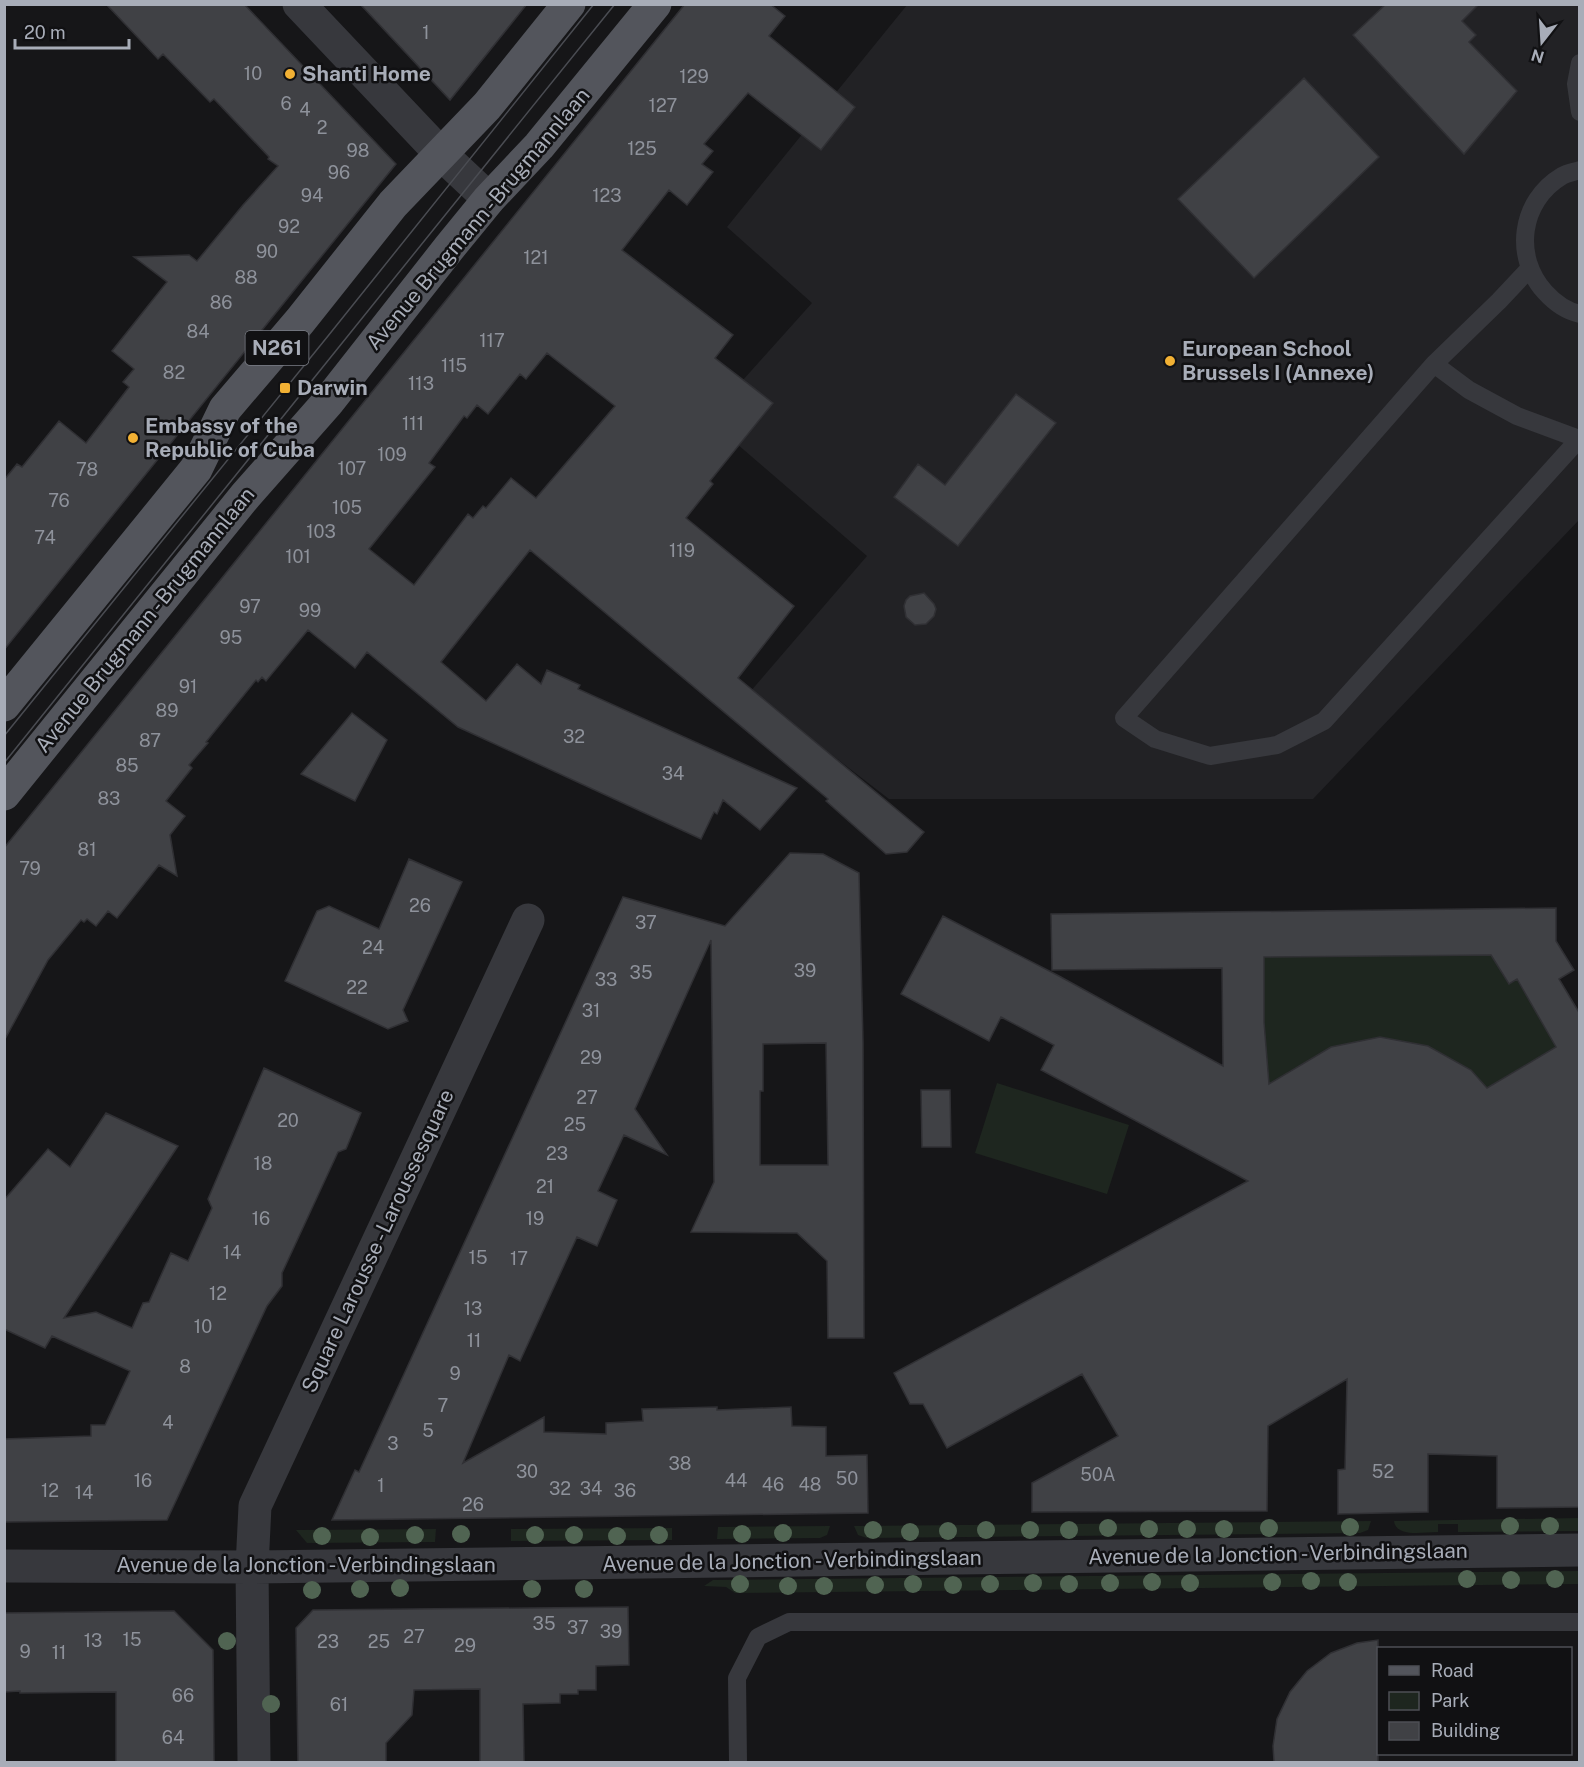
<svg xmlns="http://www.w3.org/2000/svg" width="1584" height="1767" font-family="'Public Sans',sans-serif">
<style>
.built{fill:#222225}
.green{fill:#1e261f}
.building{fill:#404145;stroke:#303034;stroke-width:1.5;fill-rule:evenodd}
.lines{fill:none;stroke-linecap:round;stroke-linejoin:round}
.lane{stroke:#37383d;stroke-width:18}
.street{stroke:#37383d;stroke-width:33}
.primary{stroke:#53555c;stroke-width:33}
.tram{stroke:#4a4c52;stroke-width:1.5}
.tree{fill:#506452}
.poi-dot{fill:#f2b134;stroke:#111113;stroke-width:2}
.labels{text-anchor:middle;stroke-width:5;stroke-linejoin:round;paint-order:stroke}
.number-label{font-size:18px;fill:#8e929b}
.shield{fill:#111113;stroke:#7b7e86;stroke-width:1.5}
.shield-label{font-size:20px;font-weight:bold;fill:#a8adb8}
.poi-label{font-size:21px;font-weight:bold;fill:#a8adb8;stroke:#111113;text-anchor:start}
.street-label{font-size:21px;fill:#a8adb8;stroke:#111113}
</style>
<rect width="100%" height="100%" fill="#161618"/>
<path class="built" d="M907,5H1579V520L1313,799H889L750,692L867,556L708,419L812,303L727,227Z"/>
<path class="green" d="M1502,954L1501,972L1509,984L1517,980L1546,1029L1571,1038L1487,1088L1471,1070L1428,1046L1380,1037L1331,1047L1288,1072L1272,1092L1269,1091L1264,1022V957Z
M997,1083L1129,1125L1107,1194L975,1153Z
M1579,1518V1531L1458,1532V1524H1438V1532C1424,1532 1396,1538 1394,1521Z
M1371,1521L1368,1530L1360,1533L867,1538L858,1535L854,1526Z
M830,1526L827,1535L820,1538L717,1539L718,1527Z
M672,1528V1540L511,1541V1529Z
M436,1529L435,1542L307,1543L296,1530Z
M1580,1571L1579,1584L735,1593L726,1587L704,1586L713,1580Z"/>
<path class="building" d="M106,4H244L396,164L4,650V480L17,464L22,467L59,421L86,443L129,387L123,382L134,369L112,351L167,282L134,257L189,255L197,261L243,205L278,166L268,159L269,157L214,99L210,102L163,54L158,59Z
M360,4H527L450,100Z
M685,4H770L785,16L769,36L855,107L821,150L748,93L704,144L713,151L702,164L713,172L687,205L669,190L622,250L733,335L715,358L773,403L710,481L713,484L686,518L794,606L738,678L924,832L907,852L886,854L826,801L828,799L530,550L441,662L486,701L517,664L541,684L547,670L580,685L578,689L797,788L760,830L723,800L717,814L714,812L701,839L458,727L367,652L355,668L308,630L266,681L262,677L258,682L256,680L206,742L208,743L189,765L192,768L166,801L185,816L170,835L177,876L159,865L117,918L108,911L96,926L87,919L84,922L81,920L48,960L4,1041V848ZM547,353L615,406L536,498L511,478L486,508L483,506L473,518L468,514L414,585L369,549L435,467L429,463L464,416L467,418L477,405L488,414L520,374L526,379Z
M1386,4H1479L1462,21L1476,35L1469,42L1517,91L1464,154L1353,35Z
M1304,78L1379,157L1254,278L1178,199Z
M1016,394L1056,423L958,546L894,497L918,464L945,485Z
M924,593L934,604L936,609L934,616L926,624L915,625L906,617L904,606L906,600L910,596Z
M352,713L387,740L355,801L301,774Z
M790,853L823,854L859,873L863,1042L864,1338H828L827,1261L797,1233L691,1232L714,1182L711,940L635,1109L667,1155L624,1135L598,1191L617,1200L597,1246L577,1237L520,1361L509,1355L463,1463L544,1417V1432L606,1434V1423L643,1421L642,1409L717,1407V1410L791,1407L792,1426L826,1427V1456L867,1455L868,1513L332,1520L355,1470L359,1472L623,897L725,926ZM826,1043L828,1165H760V1091H763V1044Z
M409,859L462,882L403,1010L408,1021L388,1029L285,981L317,911L329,906L379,929Z
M1556,908V941L1574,970L1559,979L1580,1014V1507L1497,1508V1456L1428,1454V1512L1338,1514V1470L1345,1469L1347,1379L1268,1426L1267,1511L1032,1512V1483L1118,1436L1082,1374L947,1448L923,1404H910L894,1373L1248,1181L1041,1070L1054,1045L1001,1017L989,1041L901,994L943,916L1059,976L1223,1066L1222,968L1052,970L1051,914ZM1491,955L1509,984L1517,979L1556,1047L1487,1088L1471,1070L1428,1046L1380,1037L1331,1047L1269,1084L1264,1022V957Z
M264,1068L361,1113L346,1149L338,1152L282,1273V1286L267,1306L167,1520L4,1522V1439L91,1436V1425H105L130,1371L52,1336L45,1348L4,1329V1200L48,1149L70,1167L106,1113L178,1146L64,1318L96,1312L132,1328L143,1303L149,1302L171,1253L188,1261L212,1208L208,1199Z
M921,1090H950L951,1147H922Z
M628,1607L629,1665L596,1666V1690H578V1694H560V1703L523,1704L524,1762H480V1689L414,1690L412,1715L386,1743V1762H298L296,1628L313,1610Z
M174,1611L213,1650L214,1762H116V1692L20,1693V1691L4,1692V1613Z
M1378,1640V1762H1274L1273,1746L1277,1719L1290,1692L1307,1671L1331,1653L1357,1643Z"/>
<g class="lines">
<path class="lane" d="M1580,63L1576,84L1580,112
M1580,170C1574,172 1567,173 1562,176C1520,201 1513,257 1545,292C1554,302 1566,311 1580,314
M1434,364L1499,301L1530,268
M1579,439L1517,416L1469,390L1434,364L1124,718L1155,739L1210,756L1277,745L1324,721L1579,439L1580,438
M738,1762L737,1678L758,1637L789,1622H1580"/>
<path class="street" d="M299,4L440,153L489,199
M4,1566L252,1567L1580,1550
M254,1762L252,1567L255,1506L528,920"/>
<path class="primary" d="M4,705L196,469L225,409L300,321L393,204L487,106L569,4
M4,794L246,495L328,402L449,248L489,199L539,146L655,4"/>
<path class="tram" d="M4,736L328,336L594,4
M4,763L615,4"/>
</g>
<g class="tree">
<circle cx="1510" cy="1526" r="9"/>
<circle cx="1550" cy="1526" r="9"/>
<circle cx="1350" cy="1527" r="9"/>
<circle cx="1108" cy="1528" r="9"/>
<circle cx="1269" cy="1528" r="9"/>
<circle cx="1149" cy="1529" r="9"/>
<circle cx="1187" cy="1529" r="9"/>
<circle cx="1224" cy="1529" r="9"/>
<circle cx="873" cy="1530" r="9"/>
<circle cx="986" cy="1530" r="9"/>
<circle cx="1030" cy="1530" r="9"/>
<circle cx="1069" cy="1530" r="9"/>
<circle cx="948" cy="1531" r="9"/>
<circle cx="910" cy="1532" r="9"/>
<circle cx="783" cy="1533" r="9"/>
<circle cx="461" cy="1534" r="9"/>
<circle cx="742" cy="1534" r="9"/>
<circle cx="415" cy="1535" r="9"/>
<circle cx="535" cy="1535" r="9"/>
<circle cx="574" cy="1535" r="9"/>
<circle cx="659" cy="1535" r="9"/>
<circle cx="322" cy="1536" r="9"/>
<circle cx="617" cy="1536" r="9"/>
<circle cx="370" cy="1537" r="9"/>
<circle cx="1467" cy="1579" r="9"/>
<circle cx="1555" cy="1579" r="9"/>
<circle cx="1511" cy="1580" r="9"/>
<circle cx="1311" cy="1581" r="9"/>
<circle cx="1152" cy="1582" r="9"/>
<circle cx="1272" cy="1582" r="9"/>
<circle cx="1348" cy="1582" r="9"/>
<circle cx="1033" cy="1583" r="9"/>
<circle cx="1110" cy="1583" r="9"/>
<circle cx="1190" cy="1583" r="9"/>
<circle cx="740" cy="1584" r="9"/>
<circle cx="913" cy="1584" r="9"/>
<circle cx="990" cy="1584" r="9"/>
<circle cx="1069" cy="1584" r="9"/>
<circle cx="875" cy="1585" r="9"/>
<circle cx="953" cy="1585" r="9"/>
<circle cx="788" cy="1586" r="9"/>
<circle cx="824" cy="1586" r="9"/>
<circle cx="400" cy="1588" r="9"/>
<circle cx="360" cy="1589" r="9"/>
<circle cx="532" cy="1589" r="9"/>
<circle cx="584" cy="1589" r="9"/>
<circle cx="312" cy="1590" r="9"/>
<circle cx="227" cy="1641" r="9"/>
<circle cx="271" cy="1704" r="9"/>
</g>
<g class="poi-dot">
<circle cx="290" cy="74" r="6"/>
<circle cx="1170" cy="361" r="6"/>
<rect x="279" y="382" width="12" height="12" rx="3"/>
<circle cx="133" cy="438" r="6"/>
</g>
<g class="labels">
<g class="number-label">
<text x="426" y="39">1</text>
<text x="253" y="80">10</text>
<text x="694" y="83">129</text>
<text x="286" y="110">6</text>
<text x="663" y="112">127</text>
<text x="305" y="116">4</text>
<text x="322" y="134">2</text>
<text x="642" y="155">125</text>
<text x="358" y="157">98</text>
<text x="339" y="179">96</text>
<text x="312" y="202">94</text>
<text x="607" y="202">123</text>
<text x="289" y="233">92</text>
<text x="267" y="258">90</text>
<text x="536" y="264">121</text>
<text x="246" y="284">88</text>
<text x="221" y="309">86</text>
<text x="198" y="338">84</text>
<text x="492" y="347">117</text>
<text x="454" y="372">115</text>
<text x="174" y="379">82</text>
<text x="421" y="390">113</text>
<text x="413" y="430">111</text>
<text x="392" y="461">109</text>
<text x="352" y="475">107</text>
<text x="87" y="476">78</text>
<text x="59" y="507">76</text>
<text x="347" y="514">105</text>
<text x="321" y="538">103</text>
<text x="45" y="544">74</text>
<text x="682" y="557">119</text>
<text x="298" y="563">101</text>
<text x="250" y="613">97</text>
<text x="310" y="617">99</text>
<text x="231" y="644">95</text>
<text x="188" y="693">91</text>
<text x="167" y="717">89</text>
<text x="574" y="743">32</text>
<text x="150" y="747">87</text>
<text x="127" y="772">85</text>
<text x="673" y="780">34</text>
<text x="109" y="805">83</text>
<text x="87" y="856">81</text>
<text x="30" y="875">79</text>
<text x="420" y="912">26</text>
<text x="646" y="929">37</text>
<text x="373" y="954">24</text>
<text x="805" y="977">39</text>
<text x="641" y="979">35</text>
<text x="606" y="986">33</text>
<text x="357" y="994">22</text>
<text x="591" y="1017">31</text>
<text x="591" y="1064">29</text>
<text x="587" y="1104">27</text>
<text x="288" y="1127">20</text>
<text x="575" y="1131">25</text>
<text x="557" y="1160">23</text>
<text x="263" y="1170">18</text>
<text x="545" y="1193">21</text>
<text x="261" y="1225">16</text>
<text x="535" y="1225">19</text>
<text x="232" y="1259">14</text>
<text x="478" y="1264">15</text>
<text x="519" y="1265">17</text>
<text x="218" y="1300">12</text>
<text x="473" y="1315">13</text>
<text x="203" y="1333">10</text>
<text x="474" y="1347">11</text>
<text x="185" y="1373">8</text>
<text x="455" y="1380">9</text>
<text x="443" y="1412">7</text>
<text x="168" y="1429">4</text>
<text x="428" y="1437">5</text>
<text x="393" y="1450">3</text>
<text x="680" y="1470">38</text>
<text x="527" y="1478">30</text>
<text x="1383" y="1478">52</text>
<text x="1098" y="1481">50A</text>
<text x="847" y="1485">50</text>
<text x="143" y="1487">16</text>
<text x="736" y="1487">44</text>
<text x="773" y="1491">46</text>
<text x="810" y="1491">48</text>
<text x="381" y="1492">1</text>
<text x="560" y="1495">32</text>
<text x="591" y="1495">34</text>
<text x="50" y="1497">12</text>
<text x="625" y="1497">36</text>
<text x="84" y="1499">14</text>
<text x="473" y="1511">26</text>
<text x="544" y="1630">35</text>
<text x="578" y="1634">37</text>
<text x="611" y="1638">39</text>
<text x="414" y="1643">27</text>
<text x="132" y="1646">15</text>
<text x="93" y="1647">13</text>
<text x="328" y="1648">23</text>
<text x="379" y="1648">25</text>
<text x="465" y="1652">29</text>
<text x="25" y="1658">9</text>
<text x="59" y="1659">11</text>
<text x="183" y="1702">66</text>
<text x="339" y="1711">61</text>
<text x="173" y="1744">64</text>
</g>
<rect class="shield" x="245.5" y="331" width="63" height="34" rx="4.5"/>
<g class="shield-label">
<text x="277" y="355">N261</text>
</g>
<g class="poi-label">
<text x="302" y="81">Shanti Home</text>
<text x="1182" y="356">European School<tspan x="1182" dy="24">Brussels I (Annexe)</tspan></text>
<text x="297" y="395">Darwin</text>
<text x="145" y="433">Embassy of the<tspan x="145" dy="24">Republic of Cuba</tspan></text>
</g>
<g class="street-label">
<text transform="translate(478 219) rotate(-50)" y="7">Avenue Brugmann - Brugmannlaan</text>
<text transform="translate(145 620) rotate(-51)" y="7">Avenue Brugmann - Brugmannlaan</text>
<text transform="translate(378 1241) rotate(-65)" y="7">Square Larousse - Laroussesquare</text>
<text transform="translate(1278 1554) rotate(-1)" y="7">Avenue de la Jonction - Verbindingslaan</text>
<text transform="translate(792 1561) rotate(-1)" y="7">Avenue de la Jonction - Verbindingslaan</text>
<text x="306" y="1572">Avenue de la Jonction - Verbindingslaan</text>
</g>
</g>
<rect width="1584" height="1767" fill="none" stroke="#a8adb8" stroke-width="12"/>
<rect x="1377" y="1647" width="195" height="108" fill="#111113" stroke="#4d4f55" stroke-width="1.5"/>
<rect x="1389" y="1666" width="30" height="9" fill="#53555c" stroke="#4d4f55" stroke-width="1.5"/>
<text x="1431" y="1677" font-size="18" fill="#a8adb8">Road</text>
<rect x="1389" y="1692" width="30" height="18" fill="#1e261f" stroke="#4d4f55" stroke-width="1.5"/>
<text x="1431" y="1707" font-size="18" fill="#a8adb8">Park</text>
<rect x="1389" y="1722" width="30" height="18" fill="#404145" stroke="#4d4f55" stroke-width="1.5"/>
<text x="1431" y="1737" font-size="18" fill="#a8adb8">Building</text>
<g transform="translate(1542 42) rotate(197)" stroke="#111113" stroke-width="4.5" paint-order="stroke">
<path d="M0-4.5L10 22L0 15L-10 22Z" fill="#a8adb8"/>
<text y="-9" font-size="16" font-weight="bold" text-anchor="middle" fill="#a8adb8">N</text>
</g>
<path d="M15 39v9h114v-9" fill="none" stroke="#a8adb8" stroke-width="3"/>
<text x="24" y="39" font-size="18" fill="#a8adb8" stroke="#111113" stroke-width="4.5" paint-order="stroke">20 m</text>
</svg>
